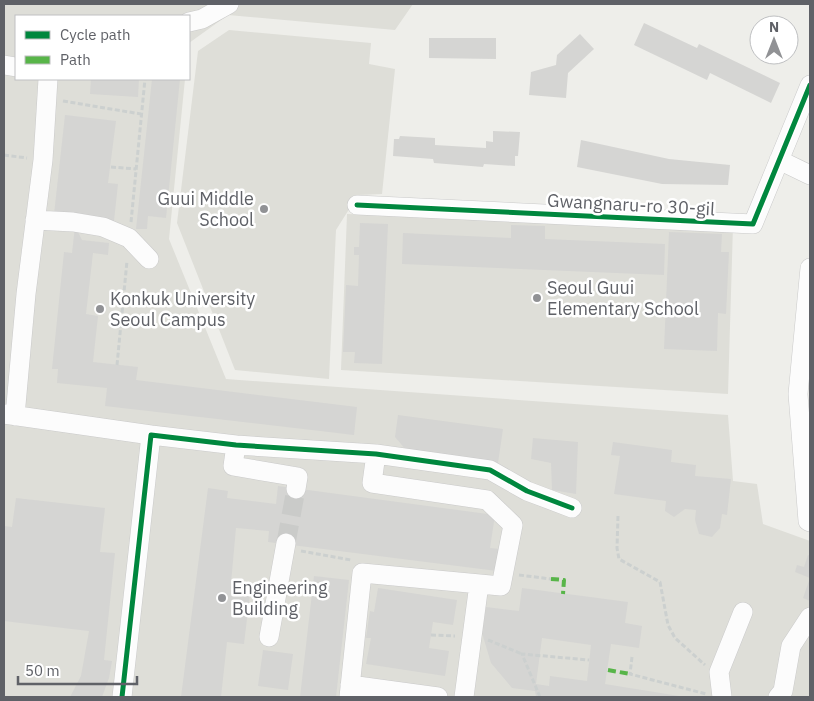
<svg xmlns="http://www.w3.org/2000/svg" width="814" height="701" font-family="'IBM Plex Sans',sans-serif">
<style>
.education{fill:#deded8}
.building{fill:#d5d5d3;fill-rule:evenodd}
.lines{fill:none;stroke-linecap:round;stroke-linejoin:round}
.minor-tunnel{stroke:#cacbc9;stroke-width:19;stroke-dasharray:19 9;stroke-linecap:butt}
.minor-casing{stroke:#cacaca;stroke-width:20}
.path{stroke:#ccd0cf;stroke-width:3;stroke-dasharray:5 2.5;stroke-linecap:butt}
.minor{stroke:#fcfcfc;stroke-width:19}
.quiet{stroke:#58b549;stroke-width:4;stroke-dasharray:8 4;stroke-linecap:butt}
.cycleway-casing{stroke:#fff;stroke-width:8}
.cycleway{stroke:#00873e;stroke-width:5}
.poi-dot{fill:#919295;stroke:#fff;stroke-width:2}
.labels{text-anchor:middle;stroke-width:5;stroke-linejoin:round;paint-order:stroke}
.poi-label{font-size:18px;fill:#5f6167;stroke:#fff;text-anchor:start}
.street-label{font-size:18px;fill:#5f6167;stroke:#fff}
</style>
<rect width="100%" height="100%" fill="#eeeeea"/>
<path class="education" d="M4,4H413L395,30L228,15L189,43V47V16H16V79H185L169,239L226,379L728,415L733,481L757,484L763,524L810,541V697H4Z
M229,30L371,43L369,64L395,69L382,194L358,195L336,230L329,379L235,370L177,223L198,51Z
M347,214L733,225L728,394L341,370Z"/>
<path class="building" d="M644,23L697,48L699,44L780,83L771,103L710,73L707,80L634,45Z
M580,34L594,49L568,73L566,98L529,95L531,72L556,65L557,55Z
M429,38H496V59L429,58Z
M91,79H139L138,97L90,94Z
M152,79H180L166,218L148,216L147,229H136Z
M65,115L116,121L108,183L118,184L114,221L54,214Z
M493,131L520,132L518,156H515V166L484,164L483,167L434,163L433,159L393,156L394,139H399L400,136L435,138V145L486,148V141L493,142Z
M581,140L669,159L730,165L728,185L662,184L577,167Z
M360,223L388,224L382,364L354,363L355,352H343L346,285L358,286L359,255H354V247H359Z
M511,225L545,226V239L665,244L664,275L402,264L403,233L511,238Z
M75,226L82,240L109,243L108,255L93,253L86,314L98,316L93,362L138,367L136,380L357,407L354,435L105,406L107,388L57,383L58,369H52L64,252L72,253Z
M669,232L722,234L721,252H729L726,314L718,313L717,351L664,349Z
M398,415L503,429L498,463L407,451L395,437Z
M533,438L578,442L576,494L552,490L551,463L531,459Z
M613,442L672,450L671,462L696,465L695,476L731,479L727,515L722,514L720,528L712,537L699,534L695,520L696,510L685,509L674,517L665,511L666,501L614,494L620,456L611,455Z
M278,486L495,515L490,548L500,549L497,571L268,542L269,531L236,528L231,583L251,585L244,644L227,642L221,697H181L208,488L228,491L227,498L276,504Z
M16,498L105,508L100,552L115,553L104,660L112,661L109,678L102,697H70L81,676L89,631L4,621V526L12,527Z
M808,555L810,556V578L795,572L797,565L804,567Z
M314,576L349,580L336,697H300Z
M810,578V601L803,598Z
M378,588L457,600L453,625L433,622L429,648L449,651L445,676L366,664L371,638H366L370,611L374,612Z
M522,588L628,602L625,623L642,626L639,648L611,644L605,684L685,697H536L535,691L512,688L491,663L482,633L486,607L519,611ZM542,638L591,645L587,681L550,676L549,686L536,684Z
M263,650L293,654L288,690L258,686Z"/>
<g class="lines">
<path class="minor-tunnel" d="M286,543L296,489"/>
<defs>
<path id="minor" d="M189,22L202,19L229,4
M4,65L16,67
M779,160L810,175
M357,205L753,224L810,85
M35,220L73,222L103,227L129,238L149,259
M810,268L798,394L808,521L810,522
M4,414L151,435
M15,416L26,294L43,160L48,79
M236,445L233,466L298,477L296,489
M269,637L286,543
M350,685L438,697
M122,697L151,435L236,445L376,454L490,470L527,491L572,508
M349,697L362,573L501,586L513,525L487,500L372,483L376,454
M464,697L479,584
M722,697L719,672L743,612
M778,697L783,691L791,646L810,617"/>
</defs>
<use href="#minor" class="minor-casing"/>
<path class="path" d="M63,101L141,114
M4,155L27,158
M111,167L136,169
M131,222L145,79
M117,365L127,261
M618,516L617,548L619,559L660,582L668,625L675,638L705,665
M301,551L351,560
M519,575L551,579
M431,635L455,636
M488,640L522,654
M632,657L630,674L706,694
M540,697L522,654L589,660"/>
<use href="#minor" class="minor"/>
<path class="quiet" d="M551,579L564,580L563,594
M608,670L630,674"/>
<defs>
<path id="cycleway" d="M357,205L753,224L810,85
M122,697L151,435L236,445L376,454L490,470L527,491L572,508"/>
</defs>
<use href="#cycleway" class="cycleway-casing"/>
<use href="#cycleway" class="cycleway"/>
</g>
<g class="poi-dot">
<circle cx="264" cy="209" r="5"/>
<circle cx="537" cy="298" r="5"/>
<circle cx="100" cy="309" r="5"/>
<circle cx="222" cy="598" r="5"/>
</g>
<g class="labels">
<g class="poi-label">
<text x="254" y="205" text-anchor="end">Guui Middle<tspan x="254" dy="21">School</tspan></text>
<text x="547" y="294">Seoul Guui<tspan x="547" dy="21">Elementary School</tspan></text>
<text x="110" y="305">Konkuk University<tspan x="110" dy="21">Seoul Campus</tspan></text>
<text x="232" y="594">Engineering<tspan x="232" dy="21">Building</tspan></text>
</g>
<g class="street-label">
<text transform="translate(631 205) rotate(3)" y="6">Gwangnaru-ro 30-gil</text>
</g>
</g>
<rect width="814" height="701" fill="none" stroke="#5f6167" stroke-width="10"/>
<rect x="15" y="15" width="175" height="65" fill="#ffffff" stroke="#bfc0c2"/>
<rect x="25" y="31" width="25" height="8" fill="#00873e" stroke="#bfc0c2"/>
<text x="60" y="40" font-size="15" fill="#5f6167">Cycle path</text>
<rect x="25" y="56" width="25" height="8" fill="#58b549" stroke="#bfc0c2"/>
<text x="60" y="65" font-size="15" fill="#5f6167">Path</text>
<g transform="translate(774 40)"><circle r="24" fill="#ffffff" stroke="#bfc0c2"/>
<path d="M0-4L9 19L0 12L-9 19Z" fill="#919295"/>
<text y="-8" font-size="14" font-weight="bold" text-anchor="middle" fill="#5f6167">N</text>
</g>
<path d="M18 676v8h119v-8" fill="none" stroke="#5f6167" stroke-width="2.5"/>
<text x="25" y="676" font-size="15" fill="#5f6167" stroke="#ffffff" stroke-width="4" paint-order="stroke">50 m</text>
</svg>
